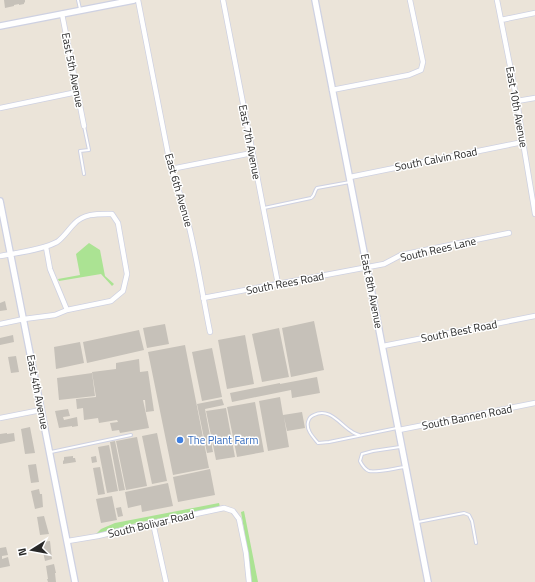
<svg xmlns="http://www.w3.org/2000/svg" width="535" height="582" font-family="'Titillium Web',sans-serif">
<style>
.green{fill:#abe393}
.building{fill:#c6c1b9}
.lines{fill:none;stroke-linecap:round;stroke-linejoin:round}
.service-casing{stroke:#ced1e2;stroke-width:4}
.minor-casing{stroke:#ced1e2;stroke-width:6}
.tertiary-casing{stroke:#ced1e2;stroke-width:8}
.service{stroke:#fff;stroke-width:2}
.minor{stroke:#fff;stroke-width:4.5}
.tertiary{stroke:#fff;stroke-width:5.5}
.shop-dot{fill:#3f7fe0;stroke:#fff;stroke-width:1.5}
.labels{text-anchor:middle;stroke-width:3;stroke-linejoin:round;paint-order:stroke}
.street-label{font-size:11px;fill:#282828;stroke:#fff}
.shop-label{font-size:11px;fill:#366cbe;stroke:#fff;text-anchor:start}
</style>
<rect width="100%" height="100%" fill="#ebe4d9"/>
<path class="green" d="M89,243L100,250L105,276L114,284L112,286L101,274L59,281L58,279L80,275L76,254Z
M219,503L220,507L140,522L96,534L101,529L115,523Z
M244,511L258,582H252L247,547L241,512Z"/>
<path class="building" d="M4,0H25V2L24,3V4L19,5V4L14,5V6L5,8Z
M5,301L7,310L0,311V303Z
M314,321L324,370L291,377L282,328Z
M165,324L169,344L147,348L143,328Z
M279,328L289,377L262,382L252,334Z
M139,330L144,350L87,363L83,342Z
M13,335L14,342L0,345V338Z
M245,335L254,384L227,389L218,340Z
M80,342L84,363L56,369L54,347Z
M185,345L209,468L173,475L148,352Z
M212,348L222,397L202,401L192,352Z
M16,356L19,372L11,373L8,357Z
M139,359L140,372L148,371L154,411L146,412L145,400H143L149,428L120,433L119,430L112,431L110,423L118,422L117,420L99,423L98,418L84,420L83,408L77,409L76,399L96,397L92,372L116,369V363Z
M92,373L95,396L59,400L57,378Z
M317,377L320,393L292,398L291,390L232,402L230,393L280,383V384Z
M280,397L283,415L302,412L305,428L287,431L284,417L289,447L268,451L259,401Z
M222,399L224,405L205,409L213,452L207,453L197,404Z
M255,402L264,452L237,457L227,407Z
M226,408L235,457L216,460L206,411Z
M68,409L70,416L63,417L64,420L77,417L78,426L72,427V426L59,428L55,411Z
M30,427L35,453L25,454L21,429Z
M7,433V434L14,433L15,441L0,444V434Z
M157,433L167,481L152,484L142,436Z
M137,437L147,486L126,490L116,441Z
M115,441L125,490L119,491L110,442Z
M109,445L118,491L107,493L98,447Z
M73,456V458H75L76,462L63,464V461L64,460V457Z
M96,456L97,462L92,463L91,457Z
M36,464L39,482L31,483L28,465Z
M100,467L105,494L98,495L93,468Z
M210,469L215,495L178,502L173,477Z
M168,483L173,506L142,512L141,505L128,508L125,492Z
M39,489L40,494H42L43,507L35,509L31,491Z
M112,496L117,520L101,523L96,499Z
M121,507L123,516L118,517L116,508Z
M44,516L49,534L40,535L37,517Z
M50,541L52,559L45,561L41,542Z
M6,547L8,555L2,556V559L8,557L10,566L0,568V548Z
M54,564L56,573H55L56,582H48L47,579H48L46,566Z"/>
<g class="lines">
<defs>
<path id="service" d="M78,0L80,9
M84,174L80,151L89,150L84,126
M264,208L311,198C315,196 314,191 317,188L350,182
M359,435C356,434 353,433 351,431C340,424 329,407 314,415C311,416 309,418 308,422C306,430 313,437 318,443L329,442L397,428
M400,447L373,451L362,454L360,461C362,465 364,469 369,471C376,473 396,468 405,467
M51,452L131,435
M418,522L464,513L469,515L472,521L476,543"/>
<path id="minor" d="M138,0L171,169C192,221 199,278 210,332
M223,0L278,284
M497,0L517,101L523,142L535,214
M62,14L84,126
M501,20L535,13
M332,90L409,75L421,70L423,62L410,0
M517,101L535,98
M0,108L77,92
M171,169L252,153
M350,177L523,142
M46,247L50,269L67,310
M0,256C17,253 42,250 57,242C64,237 68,230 74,224C84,213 98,214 112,214L118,223L127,274L123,291L111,301L67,310L55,315L24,319L0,324
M203,298L384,264L401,255L509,233
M383,346L535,316
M0,418L41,410
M399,430L535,403
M153,523L166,582
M68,541L98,536L153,523L224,508L233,511L239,519L246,553L249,582"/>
<path id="tertiary" d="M315,0L428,582
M0,26L134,0
M0,201L75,582"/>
</defs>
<use href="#service" class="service-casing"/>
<use href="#minor" class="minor-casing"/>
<use href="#tertiary" class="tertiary-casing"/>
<use href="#service" class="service"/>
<use href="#minor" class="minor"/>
<use href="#tertiary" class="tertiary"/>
</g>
<circle class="shop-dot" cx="180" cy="440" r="4"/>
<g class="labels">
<g class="street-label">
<text transform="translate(73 70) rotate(79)" y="4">East 5th Avenue</text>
<text transform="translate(517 107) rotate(80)" y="4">East 10th Avenue</text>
<text transform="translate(250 142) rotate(79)" y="4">East 7th Avenue</text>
<text transform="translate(436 159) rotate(-11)" y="4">South Calvin Road</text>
<text transform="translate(179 190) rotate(74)" y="4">East 6th Avenue</text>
<text transform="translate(438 249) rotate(-13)" y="4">South Rees Lane</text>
<text transform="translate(285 283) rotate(-11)" y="4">South Rees Road</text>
<text transform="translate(372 291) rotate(79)" y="4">East 8th Avenue</text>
<text transform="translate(459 331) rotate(-11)" y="4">South Best Road</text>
<text transform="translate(38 392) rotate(79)" y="4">East 4th Avenue</text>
<text transform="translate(467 417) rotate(-11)" y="4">South Bannen Road</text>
<text transform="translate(151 524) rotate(-13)" y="4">South Bolivar Road</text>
</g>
<g class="shop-label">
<text x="188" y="444">The Plant Farm</text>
</g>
</g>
<g transform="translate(32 550) rotate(259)" stroke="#ffffff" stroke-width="3" paint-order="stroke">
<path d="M0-3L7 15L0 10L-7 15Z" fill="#282828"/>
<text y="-6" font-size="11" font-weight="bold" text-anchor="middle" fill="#282828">N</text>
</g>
</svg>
